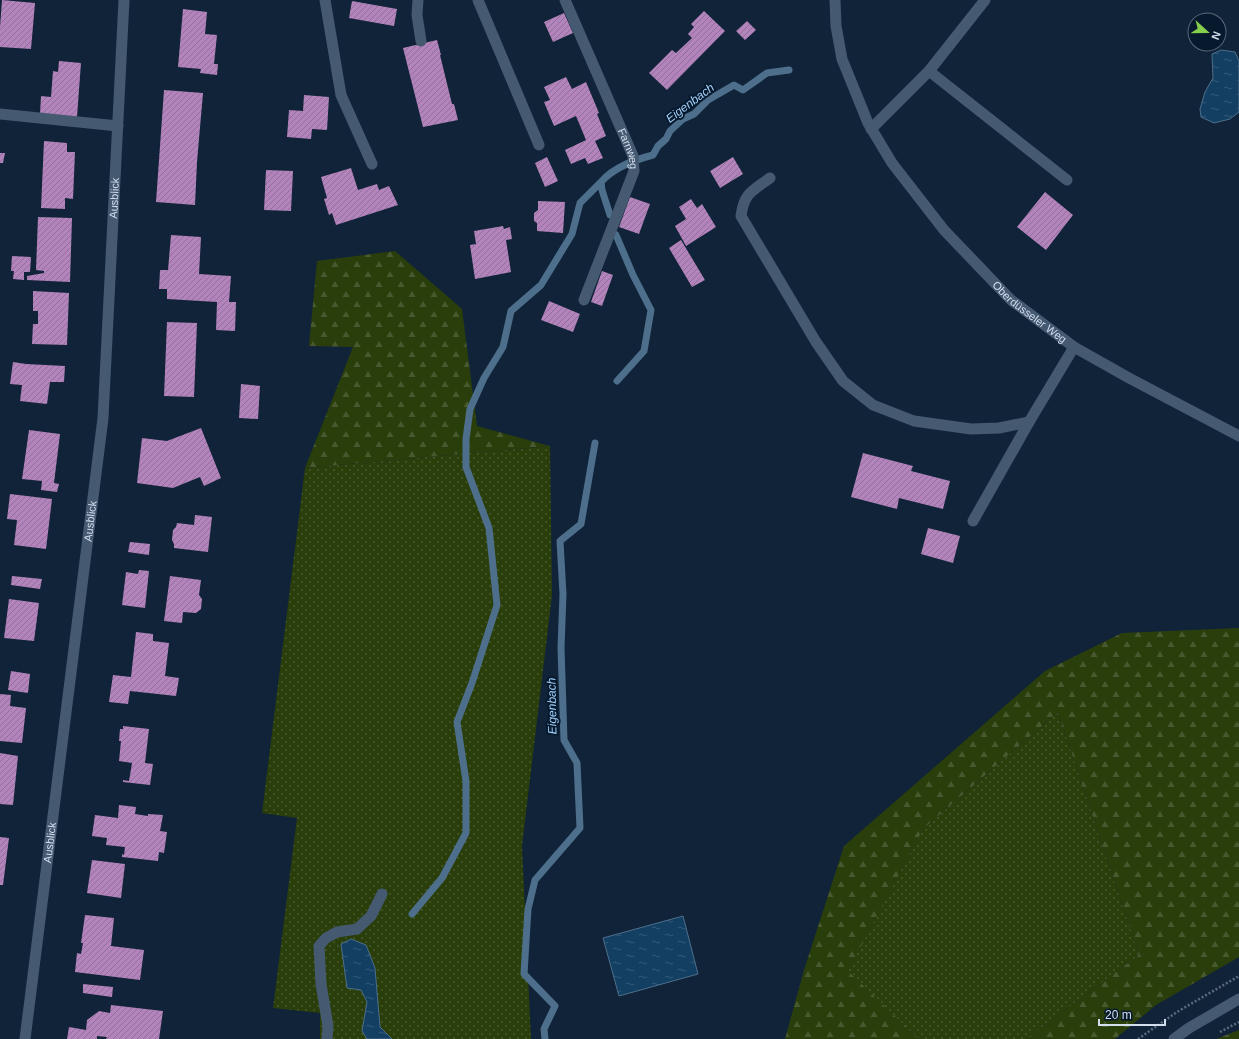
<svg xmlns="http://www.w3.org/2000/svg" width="1239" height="1039" font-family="Arial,sans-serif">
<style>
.grass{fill:url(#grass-dots)}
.forest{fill:url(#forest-firs)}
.water{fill:url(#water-ripples);stroke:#4d6f8c}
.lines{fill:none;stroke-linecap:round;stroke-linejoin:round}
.stream{stroke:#4d6f8c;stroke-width:7}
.building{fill:url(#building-hatch)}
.path{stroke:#5b6b7d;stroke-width:2.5;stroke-dasharray:2 2;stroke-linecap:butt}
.service{stroke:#455971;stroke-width:11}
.minor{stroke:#455971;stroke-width:11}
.tertiary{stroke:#455971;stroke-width:11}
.secondary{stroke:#455971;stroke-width:11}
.labels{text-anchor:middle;stroke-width:4;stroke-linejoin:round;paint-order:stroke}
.street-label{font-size:11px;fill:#d3dfed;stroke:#07192d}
.water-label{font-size:12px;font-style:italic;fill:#a3d1fb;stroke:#07192d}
</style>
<defs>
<pattern id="grass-dots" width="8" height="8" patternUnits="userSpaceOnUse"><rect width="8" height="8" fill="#2a3e0b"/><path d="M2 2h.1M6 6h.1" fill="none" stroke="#48592f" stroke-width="1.8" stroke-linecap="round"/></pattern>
<pattern id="forest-firs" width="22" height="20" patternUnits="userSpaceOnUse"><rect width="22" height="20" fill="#2a3e0b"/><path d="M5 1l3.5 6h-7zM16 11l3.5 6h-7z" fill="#48592f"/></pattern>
<pattern id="water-ripples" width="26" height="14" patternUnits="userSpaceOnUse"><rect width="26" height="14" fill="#133f62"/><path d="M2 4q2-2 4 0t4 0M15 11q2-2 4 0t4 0" fill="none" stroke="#345a79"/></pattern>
<pattern id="building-hatch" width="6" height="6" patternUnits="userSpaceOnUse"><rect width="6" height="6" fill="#b383bb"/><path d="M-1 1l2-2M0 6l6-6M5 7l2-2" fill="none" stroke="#907098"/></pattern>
</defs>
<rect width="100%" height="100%" fill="#102338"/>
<path class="grass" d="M550,446L552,595L522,846L531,1039H320V1013L273,1008L297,818L262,813L305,468Z
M1058,712L1139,955L1026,1039H919L847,972L923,829Z"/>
<path class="forest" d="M395,251L462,309L477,426L550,446L305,468L353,347L309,346L317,261Z
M1239,628V957L1156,1005L1115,1039H1026L1139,955L1058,712L923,829L848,971L919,1039H785L804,970L844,846L1045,671L1122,633Z
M1239,1030V1039H1216Z"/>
<path class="water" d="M1221,50L1235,52L1239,61V112L1230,119L1214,123L1201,117L1200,109L1205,92L1213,78L1212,54Z
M683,916L698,974L619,996L603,938Z
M351,939L366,945L375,968L380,1027L392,1039H367L362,1031L367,1002L361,990L347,988L341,944Z"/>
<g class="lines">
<path class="stream" d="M610,215L602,190L601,182C614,167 634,160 653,155L658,146L666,139L670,131L683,119L694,114L708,100L734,85L743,90L767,73L789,70
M616,235L633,275L651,310L644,351L617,381
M412,914L442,878L466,833V781L457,722L472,683L497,605L489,528L466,467V439L470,409L484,378L503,347L511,311L541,285L572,234L580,203L601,182
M545,1039L544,1029L555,1006L524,974L528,909L535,880L580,828L577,763L564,740L561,648L563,594L560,541L581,524L595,443"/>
</g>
<path class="building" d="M2,0L35,3L31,49L0,47V27Z
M352,1L397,9L394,26L349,18Z
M183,9L207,12L205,34L217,35L214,64H218L217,75L200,73L201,69L178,67Z
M704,11L725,31L667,90L649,73L672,50L676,53L692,38L688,34L694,27L691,24Z
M564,13L573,33L553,42L544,22Z
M747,21L756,30L745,40L736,31Z
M437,40L441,55H440L452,104H454L458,120L423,127L403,48Z
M59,61L81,63L77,117L40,114L41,96L51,97L53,71L58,72Z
M566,77L572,89L586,82L599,113L597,114L606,136L595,141L603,158L588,164L585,158L571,164L565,150L586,140L576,116L554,126L544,102L550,100L544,87Z
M164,90L203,93L197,162L195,205L156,202Z
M304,95L329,97L327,130L312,129L311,139L287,137L289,110L303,111Z
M44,141L67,143V152H75L73,199L65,198V209L41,208Z
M0,153H5L3,163H0Z
M547,157L558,181L545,187L535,163Z
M733,157L743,174L720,188L710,171Z
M351,168L358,190L377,184L379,190L389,186L398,205L336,225L332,213L329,215L324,199L327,198L321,177Z
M266,170L293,171L291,211L264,210Z
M1045,192L1073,215L1046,250L1017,227Z
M630,197L650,204L639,234L619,227Z
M691,199L697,208L702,204L716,227L686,246L675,226L686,219L679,207Z
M538,201L565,202L563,233L537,231V223L534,221V213L538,210Z
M38,217L72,218L70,282L27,280V276L44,273V271L36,270Z
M503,226L504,229L510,227L512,239L506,240L511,272L475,279L470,245L476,244L474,231Z
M171,235L201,237L199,274L231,276L229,302H236L235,331L216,330L217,302L167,299V289H159L160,270H168Z
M681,240L705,280L692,287L669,248Z
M12,256L31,257L30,272H24V280L13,279L14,271H11Z
M602,271L613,275L602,306L591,302Z
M33,291L69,293L67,345L32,344L33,324H38V311H33Z
M549,301L580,314L573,332L541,320Z
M167,322L197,323L194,397L164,396Z
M13,362L26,364L65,366L64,382H50L47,404L20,401L22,385L10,384Z
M241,384L260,386L258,419L239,418Z
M201,428L221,478L204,486L200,477L173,488L137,483L142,438L167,441Z
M29,430L60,434L54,483L59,484L57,492L41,490L42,481L22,479Z
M863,453L913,466L911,471L950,481L943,509L899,498L897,509L851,497Z
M10,494L52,499L46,549L14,545L17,520L7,519Z
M195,515L212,517L208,552L174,548V544L172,540L173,530L176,527L177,523L194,525Z
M928,528L960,536L953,563L921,554Z
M130,542L150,544L149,555L128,552Z
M139,570L149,571L145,608L122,605L126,572L138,574Z
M12,576L42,579L40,589L11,585Z
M170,576L201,580L199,595L202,599L201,609L196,613L183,612L182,623L164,621Z
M9,599L39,603L34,641L4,638Z
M136,632L153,634V641L169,643L165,676L179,678L176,696L130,691L128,704L109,702L113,675L131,677Z
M11,671L30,674L28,693L8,690Z
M0,694L11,695L10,706L26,708L22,743L0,741Z
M123,726L149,729L145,763L153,764L150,785L123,782V780L129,781L132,763L119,761L121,741H119L120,729H123Z
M0,753L18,756L13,805L0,804Z
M119,805L136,807L135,814L148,816V814L163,815L160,831L167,832L164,853L159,852L158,861L122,857V854L124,855L125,847L106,845L107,838L92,836L95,815L118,818Z
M0,837L9,838L3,885H0Z
M92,860L125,864L121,898L87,893Z
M85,915L114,918L111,946L144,950L140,980L75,972L77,953L81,954L83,943H81Z
M83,984L113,987L112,997L83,993Z
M111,1005L163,1011L159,1039H106L107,1037L97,1036V1039H67L69,1027L86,1030L87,1020L99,1011L110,1013Z"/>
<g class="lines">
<path class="path" d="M1220,1032L1239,1022
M1138,1039L1177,1012L1239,976"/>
<g class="service">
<path d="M325,0L341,95L372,164"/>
<path d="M418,0L417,15L421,41"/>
<path id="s1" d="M565,0L633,156L634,171L584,300"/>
<path d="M929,71L1067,180"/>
<path d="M0,114L118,126"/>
<path d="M871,129L929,71L985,0"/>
<path d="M770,178C752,191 744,193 741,216L816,342L843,381L873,405L914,421L971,429L999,428L1029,422"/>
<path d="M973,521L1029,422L1074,347"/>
<path d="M327,1039L328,1026L321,984L319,946L326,938L337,932L357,929L371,916L382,894"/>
</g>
<g class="minor">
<path d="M478,0L539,145"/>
<path id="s2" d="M25,1039L103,418L124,0"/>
</g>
<path class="tertiary" id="s3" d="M835,0L836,26L842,59L868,123L892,163L944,230L1011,300L1074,347L1129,378L1239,436"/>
<path class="secondary" d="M1174,1039L1189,1028L1239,999"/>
</g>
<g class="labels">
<g class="street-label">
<text dy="4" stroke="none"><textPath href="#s1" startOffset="162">Farnweg</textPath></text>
<text dy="4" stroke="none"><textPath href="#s2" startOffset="846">Ausblick</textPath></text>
<text dy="4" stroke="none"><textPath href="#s3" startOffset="379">Oberdüsseler Weg</textPath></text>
<text dy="4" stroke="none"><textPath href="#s2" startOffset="522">Ausblick</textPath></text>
<text dy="4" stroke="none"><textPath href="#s2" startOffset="198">Ausblick</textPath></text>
</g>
<g class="water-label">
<text transform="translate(690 103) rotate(-37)" y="4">Eigenbach</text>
<text transform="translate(552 706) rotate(-91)" y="4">Eigenbach</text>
</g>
</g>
<g transform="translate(1207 32) rotate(111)"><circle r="19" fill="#07192d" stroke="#59687a"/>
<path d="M0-3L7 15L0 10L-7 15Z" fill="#85cf4c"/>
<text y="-6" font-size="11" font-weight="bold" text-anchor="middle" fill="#d3dfed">N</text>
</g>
<path d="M1099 1019v6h66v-6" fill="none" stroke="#d3dfed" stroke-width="2"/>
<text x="1105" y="1019" font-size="12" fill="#d3dfed" stroke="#07192d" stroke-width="3" paint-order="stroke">20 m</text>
</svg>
